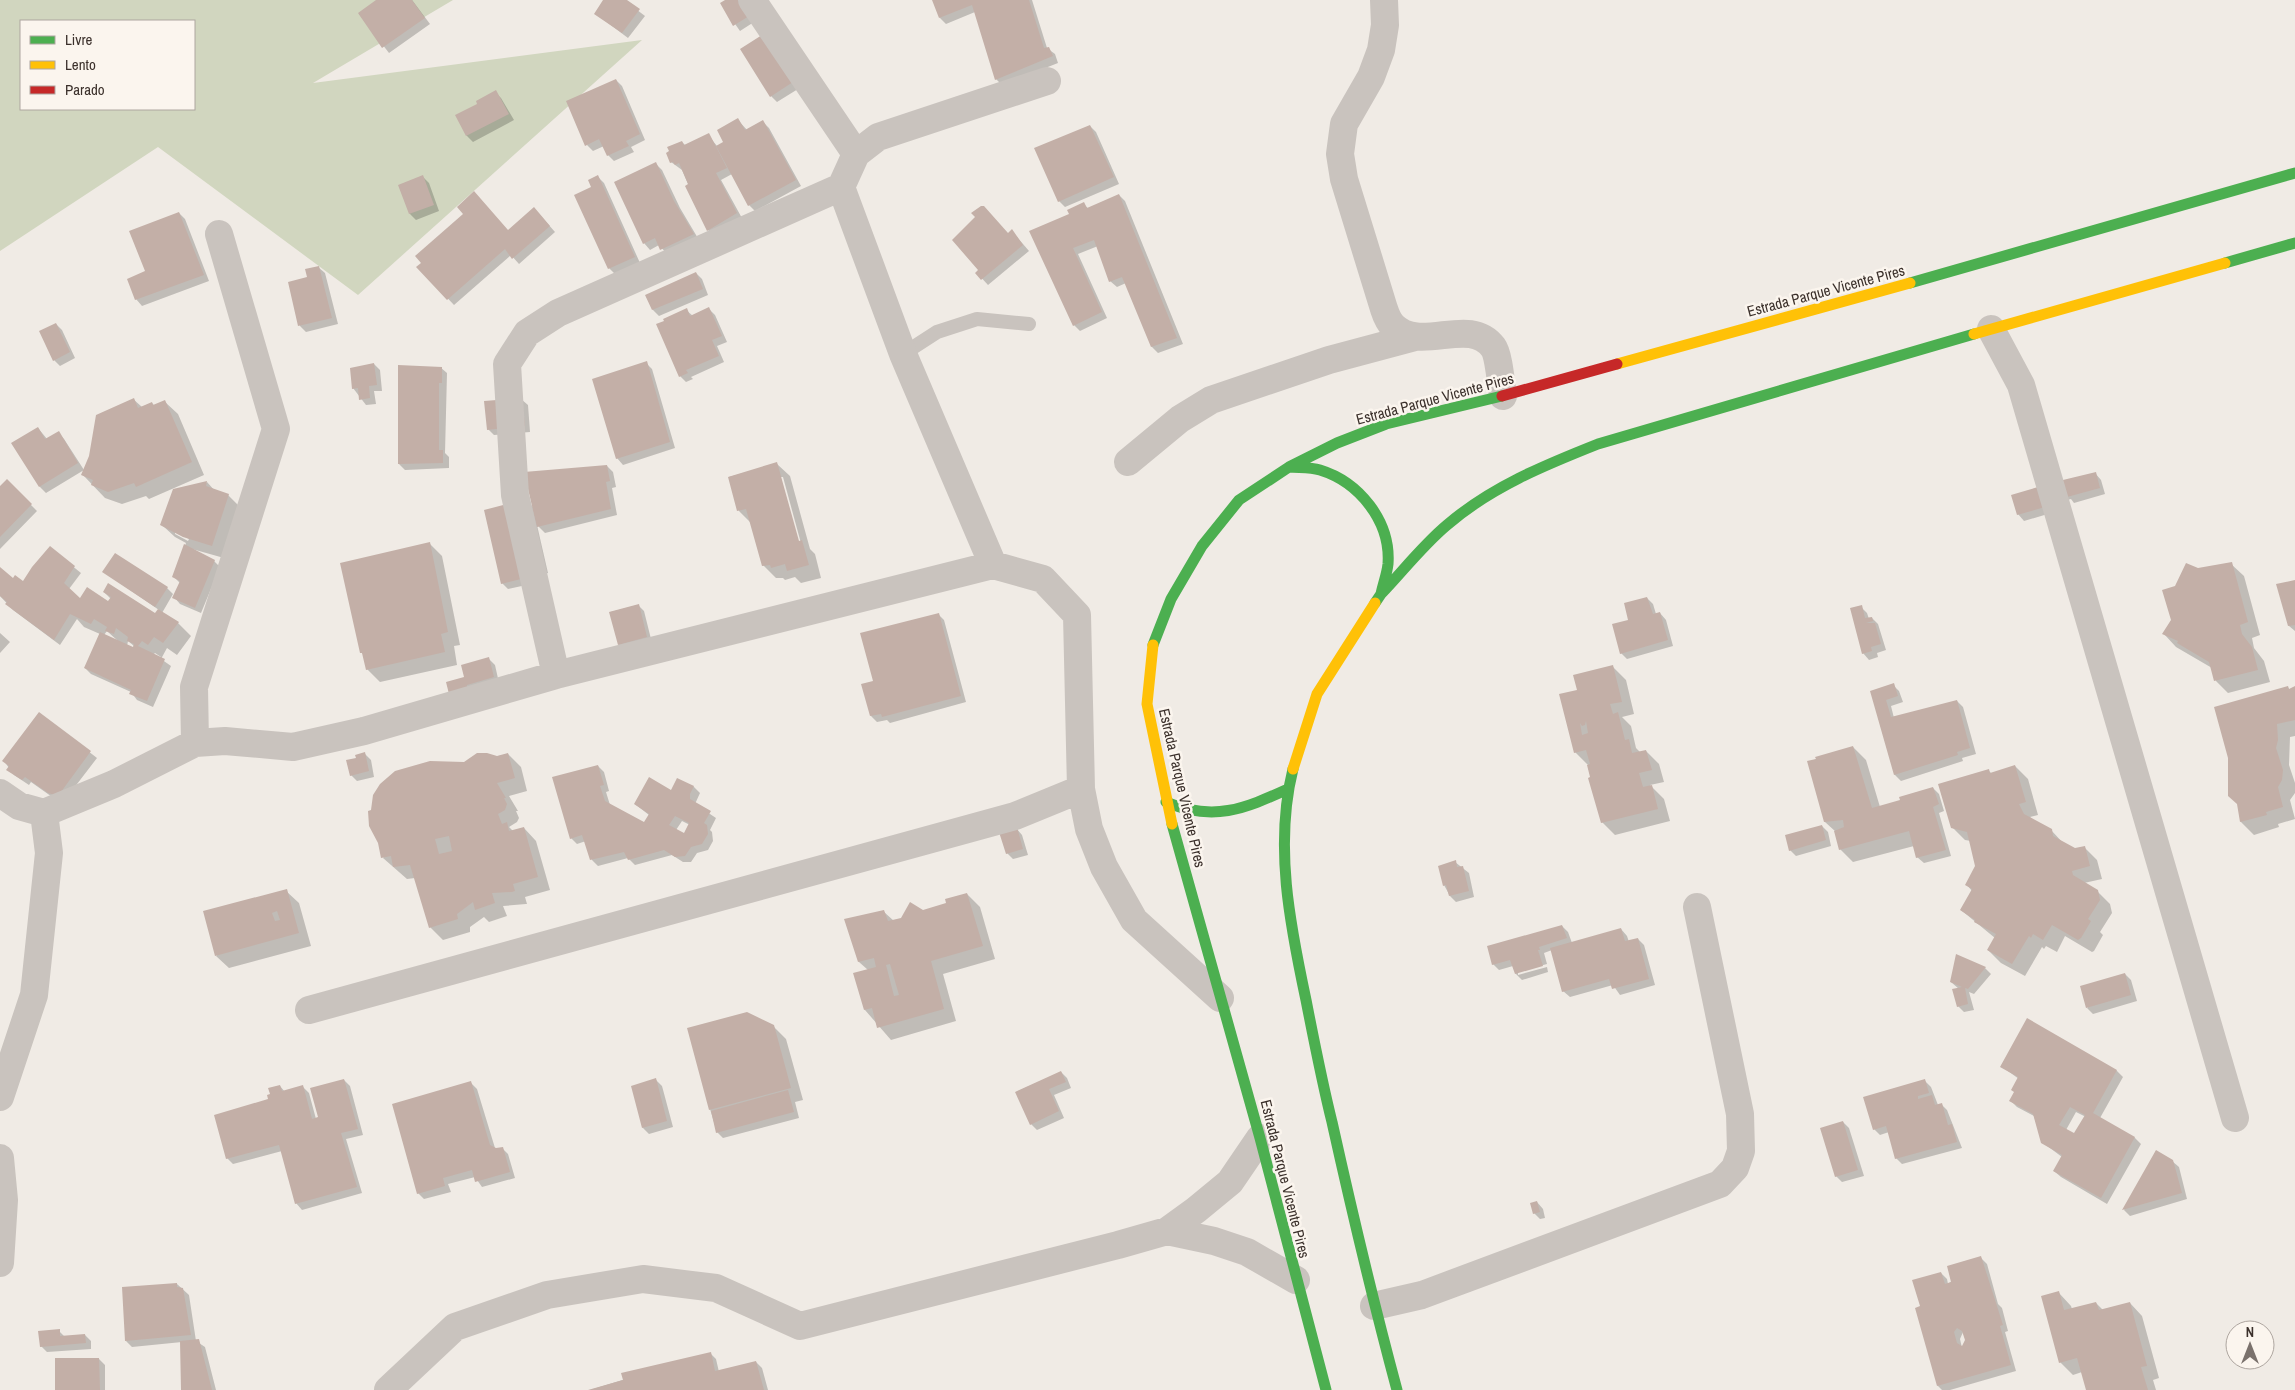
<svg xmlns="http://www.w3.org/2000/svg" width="2295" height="1390" font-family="'Archivo Narrow',sans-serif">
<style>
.green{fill:#d1d6bf;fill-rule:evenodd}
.shadow{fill:#0003;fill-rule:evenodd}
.building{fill:#c3afa7;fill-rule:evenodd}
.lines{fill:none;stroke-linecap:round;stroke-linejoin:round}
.lane{stroke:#c9c3be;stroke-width:14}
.street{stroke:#c9c3be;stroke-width:28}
.fast{stroke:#4caf50;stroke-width:11}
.slow{stroke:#ffc107;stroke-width:11}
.jam{stroke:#c62828;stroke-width:11}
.labels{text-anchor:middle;stroke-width:5;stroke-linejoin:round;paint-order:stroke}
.street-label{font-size:15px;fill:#3b302b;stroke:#fbf5ee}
</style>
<rect width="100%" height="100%" fill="#f0ebe5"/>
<path class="green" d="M0,0H453L313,83L642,40L358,295L158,147L0,251ZM21,21H194V109H21Z"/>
<path class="shadow" d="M378,0H412L430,24L389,53L359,14Z
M605,0H624L645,16L628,38L596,14Z
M727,0L754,22L740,31L721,4Z
M934,0H1032L1047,48L1055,54L1058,63L1002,85L996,79L975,12L946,24L940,18Z
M762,36L798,89L777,102L771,96Z
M616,80L622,86L645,140L631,147L634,152L614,161L608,155L604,146L593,151L587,145Z
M495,92L501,98L514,120L473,142L467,136L457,116L479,104Z
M738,120L747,130L763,122L769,128L801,186L755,211L749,205L732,174L721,180L743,220L714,236L708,230L682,170L671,162L682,142L686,146L708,135L717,146L725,143Z
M1090,126L1096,132L1119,184L1065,207L1059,201Z
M656,164L662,170L680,208L699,240L668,255L659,245L650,250L644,243L615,182Z
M423,177L429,183L439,211L416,220L410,214L399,186Z
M598,177L604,183L640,263L615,274L609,268Z
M1119,195L1125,201L1183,344L1158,353L1152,347L1126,283L1117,287L1110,281L1098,246L1078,254L1107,318L1080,331L1074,325L1071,215L1083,204L1089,209Z
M179,213L185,219L209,281L142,306L136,299L146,272Z
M540,215L555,232L519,264L511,255L454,305L418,267L422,263L508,231Z
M1008,235L1017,237L1029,251L988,285L977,273Z
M318,267L325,273L338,324L306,332L300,326L289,283L309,278Z
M696,273L702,279L708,295L659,316L653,310L646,296Z
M709,309L715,315L727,342L717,346L724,362L691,377L693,379L686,382L680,376L686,310L693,316Z
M56,324L62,330L75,358L60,366L54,360Z
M646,363L652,369L675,448L623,465L617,458Z
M374,364L380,370L382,391H374L376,404L366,405L353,388Z
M440,367L447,373L445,453L449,457V468L405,470L399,464Z
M133,399L142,407L152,403L155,406L165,402L178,414L204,475L149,499L146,496L122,504L105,498L83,475Z
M521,399L528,405L530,432L494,435L488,429Z
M38,428L47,439L58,433L64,439L84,470L46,493L40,487L13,443Z
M777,464L790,476L810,549L815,554L821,578L801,583L795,577L785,580L783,578H776L763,565L752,524L739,511L729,477ZM780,477H783L802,547L799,548Z
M607,466L613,472L616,487L612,488L617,515L545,533L537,525L548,573L530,578L531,584L508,589L502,583L526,500L534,508Z
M2095,473L2101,480L2105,494L2074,503L2071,499L2049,505L2051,513L2024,521L2018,514Z
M7,481L37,511L0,549V488Z
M207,482L215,491L228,495L241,508L224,558L192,549L214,561L220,567L201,613L180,604L174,597L181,584L174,577L186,543L175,537L162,525ZM175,531L189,539L188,541L175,534Z
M429,543L442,556L460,645L454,646L457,665L380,682L367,669L364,655L361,652Z
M50,548L81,573L69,589L81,600L109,602L111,599L104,592L155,615L159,610L104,572L167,588L173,594L162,613L178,623L191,636L177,655L167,648L161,659L171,666L153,707L137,700L131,692L91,674L85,668L100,634L84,627L77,619L60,645L13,610L0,596V569L13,580L24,583ZM107,631L108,632L118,641L104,635ZM128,641L134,646L133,649L127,646ZM155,653L161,657V658L153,655Z
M2231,564L2244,576L2260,635L2252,638L2254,648L2264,661L2270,682L2228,693L2216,681L2212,668L2176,647L2164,634L2198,569Z
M2295,581V631L2289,626Z
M1647,598L1653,604L1656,614L1660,613L1666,620L1673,646L1627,659L1621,653L1630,621Z
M638,605L644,611L652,643L625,651L619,645L611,612Z
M1861,607L1867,613L1869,619L1872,618L1878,624L1886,650L1877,653L1878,657L1869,660L1863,653Z
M938,614L944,620L966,702L890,723L887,720L877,722L871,716L875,682Z
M0,633L10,642L0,653Z
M489,659L495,665L499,683L456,699L465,678Z
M1613,667L1626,680L1634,714L1622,717L1631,726L1636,748L1641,753L1646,751L1659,764L1664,782L1650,785L1664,799L1670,821L1615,835L1602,822L1588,765L1575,752L1578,690Z
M1893,685L1899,691L1903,702L1891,706L1894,718L1957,701L1963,707L1976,754L1962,758L1963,761L1901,781L1895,775L1871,692Z
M2287,687L2290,690L2295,688V736L2290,737L2289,765L2295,783V793L2290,800L2295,819L2278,824L2279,827L2254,835L2241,822L2238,803Z
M39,713L97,758L64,801L55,799L31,782L29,785L14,775L4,761Z
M1853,747L1866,760L1880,807L1902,801L1933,788L1939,794L1944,811L1939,813L1951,856L1924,863L1917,857L1914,846L1853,862L1840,849L1836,832L1825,822L1808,762Z
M365,754L371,760L374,777L357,781L351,775L358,759Z
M508,754L521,767L527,791L509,796L518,811H516L519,818L517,822L509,827L513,831L524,828L536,841L550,890L525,897L527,904H526L503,906L507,916L489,922L484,917L470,927V932L443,940L430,927L415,878L407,879L383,858L465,763Z
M598,766L604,772L609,791L606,792L610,805L645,824L649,815L635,804L671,791L678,780L694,787L700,793L695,804L716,818L710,830L712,832L713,841L708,850L697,853L691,862H683L672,855L635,865L628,858L598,866L592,860L586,841L577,844L571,838ZM682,821L690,825L685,834L676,830Z
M2015,766L2028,779L2038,815L2030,817L2032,819L2051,830L2064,844L2075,849L2084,847L2097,860L2102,879L2084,883L2097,891L2110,904L2112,913L2100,932L2103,935L2094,951L2092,952L2065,936L2057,952L2046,946L2044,949L2042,947L2025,976L2001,963L1988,950L1995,938L1961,910L1972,891L1967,885L1977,866L1971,841L1965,840L1952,827L1988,770L1992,774Z
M1822,826L1828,832L1831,846L1796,856L1790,850Z
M1016,828L1022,835L1028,855L1013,859L1007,853Z
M1455,862L1469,873L1474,897L1456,902L1450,896L1444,885Z
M286,891L299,903L311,946L229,968L216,956Z
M967,894L980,907L995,959L943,974L956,1021L891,1040L865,1010L868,970L859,962L846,920L884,912L894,921L948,904Z
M1562,926L1568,932L1572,943L1621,929L1627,936L1629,942L1638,939L1644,945L1655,985L1620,995L1613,985L1570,997L1563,991L1552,950L1544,953L1547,964L1518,972V975L1547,967L1548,972L1522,980L1516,974L1513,966L1499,970L1493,964Z
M1985,968L1991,974L1974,994L1969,992L1974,1010L1964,1012L1958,1006L1959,989L1951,982Z
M2125,974L2131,980L2137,1001L2093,1014L2087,1008Z
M2028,1020L2117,1071L2123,1077L2100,1118L2135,1138L2141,1144L2107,1204L2061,1177L2054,1171L2062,1157L2042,1142L2034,1116L2017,1107L2011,1101L2019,1079L2001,1066ZM2076,1112L2086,1117L2075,1135L2066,1130Z
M773,1026L786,1039L803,1100L795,1102L799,1118L723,1138L717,1132L710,1109Z
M1061,1072L1067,1078L1071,1088L1054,1095L1064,1118L1037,1130L1031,1124L1016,1092Z
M344,1080L350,1086L363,1135L346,1139L362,1193L302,1210L296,1203L282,1151L233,1164L227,1158L280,1086L285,1092L303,1087L309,1093L316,1119L320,1118Z
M656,1080L662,1086L673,1127L649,1134L643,1128Z
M1925,1081L1931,1087L1938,1105L1941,1104L1947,1110L1962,1148L1902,1164L1896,1158L1889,1132L1880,1135L1874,1129Z
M470,1082L477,1089L495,1148H502L508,1154L515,1178L482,1187L475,1177L448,1184L451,1192L424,1199L418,1193Z
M1843,1122L1849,1128L1864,1176L1842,1182L1836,1176Z
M2156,1151L2172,1161L2179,1167L2187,1199L2130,1216L2124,1210Z
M1537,1202L1543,1209L1545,1218L1540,1219L1534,1213Z
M1981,1258L1987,1264L1998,1304L2002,1308L2008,1331L2005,1332L2016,1371L1950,1390H1942L1938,1386L1941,1273L1947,1279L1948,1284ZM1963,1332L1966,1340L1962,1348L1960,1339Z
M177,1284L189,1295L196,1341L205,1347L216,1390H182V1342L132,1347L126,1341Z
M2059,1293L2071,1306L2072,1309L2096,1303L2103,1310L2130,1303L2142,1316L2159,1378L2153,1380L2156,1390H2087L2082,1372L2073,1375L2060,1362Z
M59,1331L65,1337L85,1335L91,1341V1349L47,1352L41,1346Z
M710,1353L716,1359L719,1372L756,1362L762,1368L768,1390H590Z
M99,1359L105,1365V1390H57Z"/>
<path class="building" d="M376,0H412L425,18L382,48L358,13Z
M603,0H627L640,9L622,33L594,14Z
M725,0H739L749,16L733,26L720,3Z
M932,0H1029L1044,48L1049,47L1053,56L995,80L972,5L939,18Z
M762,35L793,82L770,97L740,49Z
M616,79L640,134L626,141L629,146L607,156L599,139L585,146L566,101Z
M496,90L509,114L466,136L455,115L477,104L476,101Z
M738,118L745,130L763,120L796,180L748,206L716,146L723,142L717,130Z
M1090,125L1114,177L1058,202L1034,148Z
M709,133L727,168L716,173L737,213L707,231L685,186L688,184L679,163L675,165L673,162L670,163L666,153L669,151L667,147L682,141L684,145Z
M656,162L674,201L694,234L660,250L655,238L643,244L614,182Z
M423,175L434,205L409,214L398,185Z
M598,175L635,257L608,269L574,195L591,187L588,180Z
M474,191L508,230L534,207L550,226L512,259L505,249L447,300L416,267L421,263L415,256L463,214L457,207Z
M1119,194L1177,338L1151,347L1122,277L1109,282L1094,240L1073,248L1102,312L1073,326L1029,231L1069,214L1067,210L1084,202L1087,208Z
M981,206H984L1008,233L1012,229L1023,245L981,280L975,273L978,270L952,240L975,217L971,213Z
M179,212L204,275L135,300L127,279L145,271L129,231Z
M319,266L332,318L298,326L288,282L307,277L305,269Z
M696,272L703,289L652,310L645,295Z
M709,307L722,336L712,340L719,356L686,370L688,373L679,377L656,324L664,321L663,319L687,308L690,316Z
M56,323L70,352L53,361L39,331Z
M647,361L670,442L616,459L592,379Z
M374,363L377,385L369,386L370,398L359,400L358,388L352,389L350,368Z
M398,365L442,367V383H439V450H443V463L398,464Z
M134,398L138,408L152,402L153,405L165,400L192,462L136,487L134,483L108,492L91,485L93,480L81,475L89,456L96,415Z
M522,398L525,426L487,430L484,401Z
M38,427L45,439L59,431L78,463L39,487L11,443Z
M777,462L799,541L802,540L809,565L787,571L785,564L771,568L770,565L762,566L746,509L737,511L728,477Z
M607,465L610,481L606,482L611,509L537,527L524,472Z
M2096,472L2100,488L2067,497L2045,507L2017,515L2011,495L2038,487V486Z
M7,479L32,504L0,537V486Z
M207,481L206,486L229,494L212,546L183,537L160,525L173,489Z
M526,499L525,578L501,584L484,510Z
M430,542L448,632L441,634L445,652L366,670L362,653H360L340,563Z
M184,544L215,560L195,608L172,598L180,581L172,577Z
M50,546L75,566L64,583L80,598L87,587L108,601L111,597L103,592L108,583L155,613L158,609L179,622L163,643L154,637L148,645L142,641L138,646L165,659L147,701L129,694L131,690L84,668L100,632L133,647L134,644L127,641L128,637L116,628L114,634L105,631L107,627L94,619L91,624L70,614L54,640L5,604L7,602L0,596V567L13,578L15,575L23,581L32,567Z
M115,553L168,587L155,607L102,572Z
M2232,562L2248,622L2240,625L2242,634L2252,647L2258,670L2214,681L2209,662L2177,643L2178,641L2162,634L2171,620L2162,590L2175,586L2186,563L2198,568Z
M2295,580V625L2288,626L2276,584Z
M1647,597L1653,614L1660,612L1668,640L1620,654L1612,624L1628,620L1624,603Z
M639,604L647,637L618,645L609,612Z
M1862,605L1865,618L1872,617L1873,621L1866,623H1875L1881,644L1871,647L1872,651L1862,654L1850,608Z
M939,613L961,696L882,717L881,714L870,716L861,684L873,681L860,633Z
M489,657L494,677L467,685V689L449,694L446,682L464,677L461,665Z
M1613,665L1622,702L1610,704L1613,714L1618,712L1625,740L1629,739L1632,753L1646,750L1652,770L1639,773L1643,787L1652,785L1658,809L1601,823L1588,778L1590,777L1587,765L1590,764L1586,750L1574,753L1559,694L1577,690L1573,675ZM1586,721L1588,733L1582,735L1580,723L1582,726L1585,725Z
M1894,683L1898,696L1886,700L1891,717L1957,700L1970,748L1957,752L1958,755L1894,775L1870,691Z
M2288,686L2289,689L2295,686V720L2277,724L2278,740L2276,748L2283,770L2282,780L2278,787L2283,807L2266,812L2267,815L2240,822L2237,804L2228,796V758L2214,707Z
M39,712L91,751L58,796L48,793L25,777L22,780L6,770L9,766L2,761Z
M1853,746L1872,808L1900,800L1899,797L1933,787L1939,804L1933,807L1946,850L1916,858L1909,831L1839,850L1834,831L1844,827L1843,820L1824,822L1807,761L1816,759L1815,757Z
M365,752L369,771L350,776L346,760L356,758L355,755Z
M477,753H487L497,756L508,753L515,778L497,783L506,798H504L507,804L505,810L498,814L502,824L507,822L509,831L524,827L538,877L513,884L515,891L512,892L492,893L495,903L475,910L473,902L457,914L458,919L429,928L410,865L393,867L391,856L381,858L378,843L369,826L368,811L371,810L373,795L380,784L395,771L430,761L464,762ZM449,836L452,851L439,854L435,839Z
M598,765L604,785L600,786L605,801L644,822L649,814L634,804L649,777L671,790L677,778L694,786L690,794V799L711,811L704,823L707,825L708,834L702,844L691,847L685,856L675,857L664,850L628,860L624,852L590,860L582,835L570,839L552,777ZM675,816L689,823L684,833L669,825Z
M2015,765L2026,802L2019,804L2024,814L2052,829L2053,836L2075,848L2085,846L2090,866L2072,871L2073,875L2098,890L2100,900L2088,919L2091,921L2081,938L2078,940L2052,925L2043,940L2033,934L2031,938L2029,936L2012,964L1987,950L1996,934L1974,922L1975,920L1960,910L1972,889L1965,885L1975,866L1967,832L1951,828L1938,784L1989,769L1990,773Z
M1822,825L1826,840L1789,851L1785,835Z
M1017,827L1023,849L1006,854L999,832Z
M1456,860L1457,867L1463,866L1469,891L1449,896L1446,885L1443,886L1438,866Z
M287,889L299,933L215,956L203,911ZM277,911L280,920L275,921L272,913Z
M967,893L983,946L931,961L944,1009L877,1028L872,1008L864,1010L853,973L876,967L874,958L858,962L844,919L884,910L888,921L901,918L910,902L923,910L946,903L945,899ZM890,964L899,995L894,996L886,965Z
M1562,925L1567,938L1539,947L1540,950H1538L1543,966L1515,974L1510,960L1492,965L1487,946Z
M1621,928L1625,941L1638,938L1649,979L1612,989L1609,979L1562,992L1550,948Z
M1956,954L1986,967L1968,989L1965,988L1968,1004L1957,1007L1952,989L1962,987L1950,982Z
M2125,973L2131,995L2086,1008L2080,986Z
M747,1012L774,1025L791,1088L709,1110L687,1028Z
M2027,1018L2117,1070L2093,1113L2135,1137L2101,1198L2053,1171L2062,1155L2041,1143L2033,1114L2009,1101L2014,1092L2011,1090L2018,1077L2000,1067ZM2070,1107L2085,1115L2074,1133L2059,1125Z
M1061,1071L1066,1082L1049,1089L1059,1111L1030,1125L1015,1092Z
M656,1078L667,1121L642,1128L631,1086Z
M344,1079L358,1129L341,1133L357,1187L295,1204L279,1145L226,1159L214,1115L268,1099L267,1095L270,1094L268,1088L280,1085L282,1091L303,1085L312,1119L318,1117L310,1088Z
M1925,1079L1929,1093L1918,1096V1099L1932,1095L1935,1105L1942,1103L1948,1125L1952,1124L1957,1142L1895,1159L1886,1126L1873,1130L1863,1097Z
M471,1081L490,1145L496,1148L503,1147L510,1172L475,1182L472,1170L443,1178L445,1186L417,1194L392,1104Z
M788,1090L794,1112L716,1133L711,1111Z
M1843,1121L1858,1170L1835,1177L1820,1128Z
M2156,1150L2173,1160L2182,1193L2122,1210Z
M1537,1201L1540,1212L1533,1214L1530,1203Z
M1981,1256L2003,1325L2000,1326L2011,1365L1937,1386L1915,1308L1920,1306L1912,1280L1941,1272L1945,1284L1951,1282L1947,1266ZM1957,1328L1962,1331L1965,1340L1962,1346L1957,1343L1954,1332Z
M177,1283V1287L183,1288L191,1335L125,1341L122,1287Z
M2059,1291L2064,1310L2096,1302L2099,1310L2130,1302L2147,1366L2141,1367L2148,1390H2086L2077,1358L2059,1363L2041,1296Z
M60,1329V1336L85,1334L86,1343L40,1347L38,1331Z
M199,1339L212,1390H181L180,1341Z
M711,1352L715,1371L756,1361L764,1390H588L623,1380L621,1373Z
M55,1358H99L100,1390H55Z"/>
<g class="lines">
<path class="lane" d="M903,354L937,332L977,319L1029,324"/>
<path class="street" d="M752,0L856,154
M1384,0L1385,25L1381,50L1371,77L1344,124L1340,154L1344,179L1384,309C1386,315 1389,322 1393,326C1421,354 1469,315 1493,347C1499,355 1501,385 1503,396
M841,187L903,354L993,565
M1991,329L2021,385L2235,1118
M1128,462L1180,419L1211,400L1329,360L1415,337
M556,675L515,495L507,364L527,333L558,313L841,187L856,154L878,137L1047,81
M195,743L194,687L276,429L219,234
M0,793L19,806L44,813
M309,1010L1015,816L1081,789
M0,1097L34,995L49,853L44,813L114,784L195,743L225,741L293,747L364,731L556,675L993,565L1043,579L1077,615L1081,789L1089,829L1104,867L1134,920L1220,998
M0,1158L4,1200L0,1263
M1167,1231L1214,1241L1247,1252L1296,1280
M1374,1306L1422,1295L1720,1184L1735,1168L1741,1151L1740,1114L1697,907
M388,1390L455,1327L547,1295L643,1279L716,1288L800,1326L1118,1245L1167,1231L1196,1210L1230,1182L1260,1138"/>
<path class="fast" d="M2225,263L2295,243
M1910,283L2295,173
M1289,467C1299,468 1310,467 1320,470C1359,482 1391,521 1388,564C1387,574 1383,584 1381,594
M1375,603L1381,594C1403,571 1423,545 1447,525C1491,487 1545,465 1598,444L1974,334
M1153,645L1171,599L1202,546L1239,500L1289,467L1337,443L1386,424L1502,396
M1293,769C1274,845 1290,925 1306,1000C1314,1041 1322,1082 1332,1122C1352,1212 1373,1301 1397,1390
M1166,802C1213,822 1244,809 1288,789
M1172,824L1260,1138L1326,1390"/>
<path class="slow" d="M1974,334L2225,263
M1617,364L1910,283
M1153,645L1147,704L1172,824
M1293,769L1317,694L1375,603"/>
<path class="jam" d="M1502,396L1617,364"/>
</g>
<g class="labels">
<g class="street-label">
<text transform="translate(1826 291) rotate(-15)" y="5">Estrada Parque Vicente Pires</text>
<text transform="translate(1435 399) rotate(-15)" y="5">Estrada Parque Vicente Pires</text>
<text transform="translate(1182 788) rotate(77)" y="5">Estrada Parque Vicente Pires</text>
<text transform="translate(1285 1179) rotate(76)" y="5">Estrada Parque Vicente Pires</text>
</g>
</g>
<rect x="20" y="20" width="175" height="90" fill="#fbf5ee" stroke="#aea6a0"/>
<rect x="30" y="36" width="25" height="8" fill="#4caf50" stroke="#aea6a0"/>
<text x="65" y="45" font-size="15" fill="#3b302b">Livre</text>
<rect x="30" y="61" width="25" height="8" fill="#ffc107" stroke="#aea6a0"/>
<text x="65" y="70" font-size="15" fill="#3b302b">Lento</text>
<rect x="30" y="86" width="25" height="8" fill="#c62828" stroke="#aea6a0"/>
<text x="65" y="95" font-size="15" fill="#3b302b">Parado</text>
<g transform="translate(2250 1345)"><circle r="24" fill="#fbf5ee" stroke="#aea6a0"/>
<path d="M0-4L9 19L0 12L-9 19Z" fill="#7a716c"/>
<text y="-8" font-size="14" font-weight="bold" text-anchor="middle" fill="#3b302b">N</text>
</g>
</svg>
